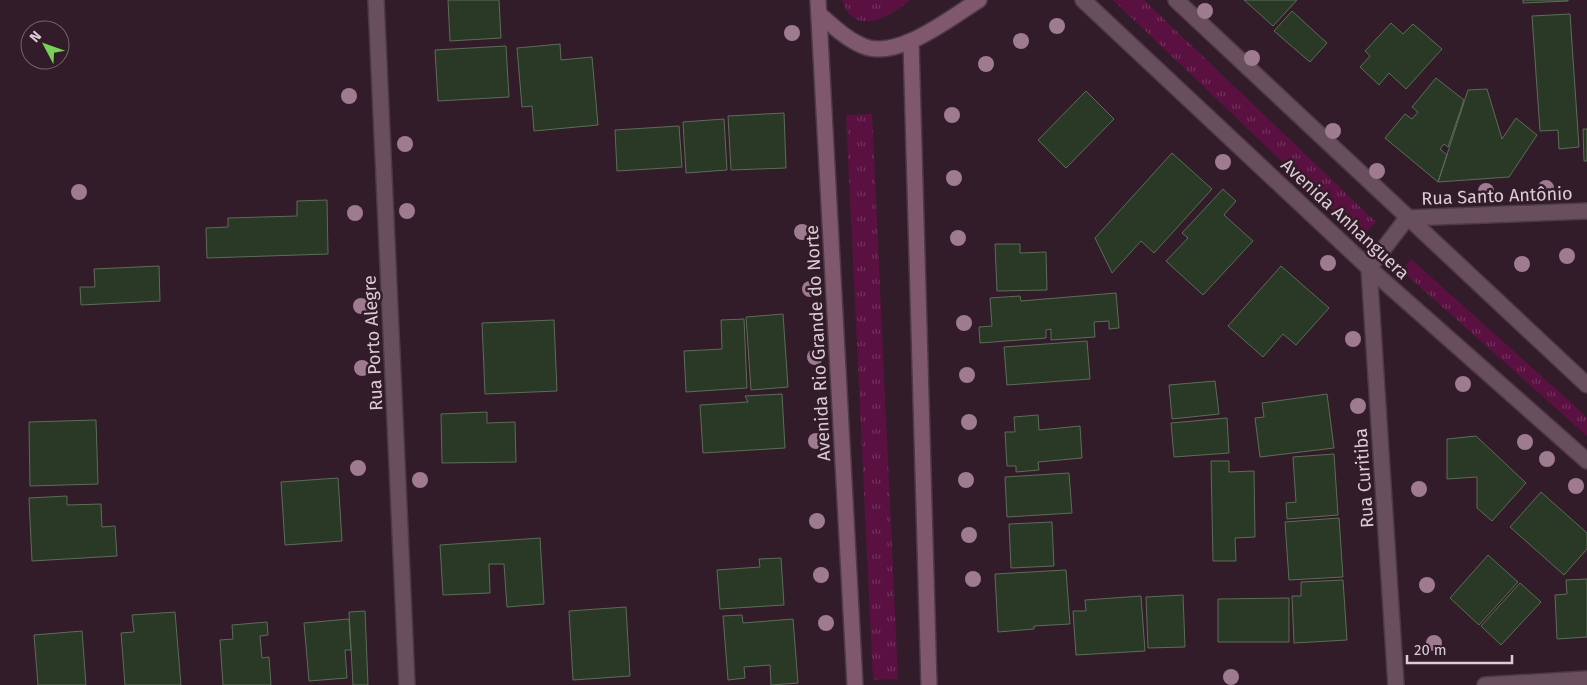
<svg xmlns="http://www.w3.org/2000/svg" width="1587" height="685" font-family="'Fira Sans',sans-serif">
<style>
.grass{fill:url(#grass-tufts)}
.building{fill:#2a3925;stroke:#5c6d56}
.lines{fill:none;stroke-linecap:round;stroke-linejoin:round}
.minor-casing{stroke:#4c3a44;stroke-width:18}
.tertiary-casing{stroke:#4c3a44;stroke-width:18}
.secondary-casing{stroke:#4c3a44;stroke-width:18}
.minor{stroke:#694f5d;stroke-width:15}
.tertiary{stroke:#694f5d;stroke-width:15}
.secondary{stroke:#7f586e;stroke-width:15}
.tree{fill:#9e7b8f}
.labels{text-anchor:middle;stroke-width:5;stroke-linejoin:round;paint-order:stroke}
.street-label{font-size:18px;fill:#dccdd5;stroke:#321c29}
</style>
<defs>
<pattern id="grass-tufts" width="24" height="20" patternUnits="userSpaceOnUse" patternTransform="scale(1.25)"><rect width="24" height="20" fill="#5a1142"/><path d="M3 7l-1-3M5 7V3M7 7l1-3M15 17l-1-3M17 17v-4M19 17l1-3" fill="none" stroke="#71325c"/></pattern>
</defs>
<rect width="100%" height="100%" fill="#321c29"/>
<path class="grass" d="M842,0H910C890,17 854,38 842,0Z
M1113,0H1144L1376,222L1361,237Z
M872,114L898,679L873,680L846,115Z
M1411,259L1587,417V436L1401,270Z"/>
<path class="building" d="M448,0H499L501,38L450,41Z
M1244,0H1297L1273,26Z
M1523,0H1568V1L1523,3Z
M1292,11L1327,43L1310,62L1274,31Z
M1570,14L1579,147L1559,149L1558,130L1540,131L1532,16Z
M1391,23L1403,34L1413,24L1442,49L1406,89L1389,73L1379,85L1360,67L1370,56L1365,51Z
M560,44L561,60L592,57L598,125L534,131L532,106L522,107L517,48Z
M506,46L509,97L438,101L435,50Z
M1436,78L1464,100L1448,147L1444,144L1440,149L1447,155L1438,182L1385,138L1405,114L1412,119L1418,112L1412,107Z
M1487,89L1502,139L1516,118L1537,135L1509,177L1438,182L1468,90Z
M1086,91L1114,119L1066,168L1038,140Z
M784,113L786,168L731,170L728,116Z
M724,119L727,170L686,173L683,122Z
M679,126L682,167L617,171L615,130Z
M1583,129H1587V161H1584Z
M1172,153L1212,189L1154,253L1141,241L1112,273L1095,238Z
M1223,189L1236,201L1224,215L1253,241L1203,295L1166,261L1188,238L1182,233Z
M327,200L328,254L207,258L206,228L228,227V218L297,216V201Z
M995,244H1020V253L1046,252L1047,290L997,291Z
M159,266L160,301L81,305L80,287H95L94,269Z
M1281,266L1329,308L1296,345L1283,334L1263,357L1228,326Z
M1116,293L1119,328L1109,329V321L1094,322L1095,337L1051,340V329L1046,330V338L980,343L979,327L992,326L990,298L1020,296L1021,301Z
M783,314L788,387L751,390L746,317Z
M744,319L747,388L686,392L684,351L722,349L721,320Z
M554,320L557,391L485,394L482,323Z
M1087,341L1090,379L1007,385L1004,347Z
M1215,381L1219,414L1172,419L1169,385Z
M782,394L785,448L703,453L700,405L748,402L745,396Z
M1327,394L1334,448L1260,457L1255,418L1264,417L1262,403Z
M487,412V423L515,422L516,462L442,463L441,414Z
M1038,415L1039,430L1080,426L1082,458L1038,462L1039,470L1016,472V466H1007L1005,432H1015L1014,417Z
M1227,418L1229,453L1174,457L1171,423Z
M96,420L98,484L30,486L29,422Z
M1476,436L1526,483L1492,521L1477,508V477L1447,479V439Z
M1334,454L1338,515L1287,519L1286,503L1296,502L1293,457Z
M1211,461H1229V472L1254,471L1255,537L1235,538L1236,561H1213Z
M1069,473L1072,513L1007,517L1005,477Z
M338,478L342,541L285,545L281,482Z
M1541,492L1587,533V549L1564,575L1510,527Z
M67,496V505L101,504L102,527L115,526L117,556L32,561L29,498Z
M1339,518L1343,577L1289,580L1285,522Z
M1052,522L1054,566L1011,568L1009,524Z
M540,538L544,604L507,607L504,564H489L490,593L443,595L440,545Z
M1488,555L1518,582L1479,625L1450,598Z
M781,558L784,605L720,609L717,570L760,567L759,559Z
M1066,570L1070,624L1034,626V629L998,632L995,574Z
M1587,579V637L1557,639L1555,595L1567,594L1566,580Z
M1343,580L1347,640L1294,643L1292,596H1301V582Z
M1520,583L1541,602L1501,645L1481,626Z
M1183,595L1185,647L1148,648L1146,597Z
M1141,596L1145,651L1076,655L1073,611H1086L1085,600Z
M1289,598V642H1218V599Z
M626,607L630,676L573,680L569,611Z
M365,611L368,685H353L349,612Z
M175,612L181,685H125L121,633L134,632L132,615Z
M742,615L743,623L793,619L798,683L771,685L770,665L744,667L745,678L728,680L723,616Z
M349,619L351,650H345L347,678L309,681L304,623Z
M267,622L268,635L260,636L262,658L269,657L271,685H223L220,640L233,639L232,625Z
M82,631L86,685H38L34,635Z"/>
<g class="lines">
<defs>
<path id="minor" d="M376,0L407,685
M1396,685L1369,268L1407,218L1587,211
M1485,685L1587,679"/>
<path id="tertiary" d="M1083,0L1369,268L1587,461
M1176,0L1587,385"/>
<path id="secondary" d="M818,0L855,685
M819,14C833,26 846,39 863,46C897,61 951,17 979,0
M911,42L929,685"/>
</defs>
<use href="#minor" class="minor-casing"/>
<use href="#tertiary" class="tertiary-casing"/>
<use href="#secondary" class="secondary-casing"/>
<use href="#minor" class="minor"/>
<use href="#tertiary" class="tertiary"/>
<use href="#secondary" class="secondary"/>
</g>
<g class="tree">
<circle cx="1205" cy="11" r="8"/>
<circle cx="1057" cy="26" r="8"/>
<circle cx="792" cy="33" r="8"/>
<circle cx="1021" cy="41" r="8"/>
<circle cx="1252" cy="58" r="8"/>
<circle cx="986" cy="64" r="8"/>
<circle cx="349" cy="96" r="8"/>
<circle cx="952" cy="115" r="8"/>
<circle cx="1333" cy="131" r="8"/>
<circle cx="405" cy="144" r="8"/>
<circle cx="1223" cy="162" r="8"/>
<circle cx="1377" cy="171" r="8"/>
<circle cx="954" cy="178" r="8"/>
<circle cx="1546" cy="188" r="8"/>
<circle cx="1486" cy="191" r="8"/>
<circle cx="79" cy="192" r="8"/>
<circle cx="407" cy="211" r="8"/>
<circle cx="355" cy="213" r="8"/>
<circle cx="802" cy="232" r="8"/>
<circle cx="958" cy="238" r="8"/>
<circle cx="1567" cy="256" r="8"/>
<circle cx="1328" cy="263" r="8"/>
<circle cx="1522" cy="264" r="8"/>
<circle cx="810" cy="289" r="8"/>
<circle cx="361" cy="306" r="8"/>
<circle cx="964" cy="323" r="8"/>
<circle cx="1353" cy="339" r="8"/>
<circle cx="815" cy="357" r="8"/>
<circle cx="362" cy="368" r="8"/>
<circle cx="967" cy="375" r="8"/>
<circle cx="1463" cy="384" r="8"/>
<circle cx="1358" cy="406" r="8"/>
<circle cx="969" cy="422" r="8"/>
<circle cx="816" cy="441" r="8"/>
<circle cx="1525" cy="442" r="8"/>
<circle cx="1547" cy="459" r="8"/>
<circle cx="358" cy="468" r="8"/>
<circle cx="420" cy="480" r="8"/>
<circle cx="966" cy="480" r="8"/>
<circle cx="1576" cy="486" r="8"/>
<circle cx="1419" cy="489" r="8"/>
<circle cx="817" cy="521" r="8"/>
<circle cx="969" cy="535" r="8"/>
<circle cx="821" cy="575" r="8"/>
<circle cx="973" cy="579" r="8"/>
<circle cx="1427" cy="585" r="8"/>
<circle cx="826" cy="623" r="8"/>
<circle cx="1434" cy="643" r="8"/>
<circle cx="1231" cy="677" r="8"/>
</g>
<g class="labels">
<g class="street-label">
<text transform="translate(1497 196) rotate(-2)" y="6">Rua Santo Antônio</text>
<text transform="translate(1345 219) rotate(43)" y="6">Avenida Anhanguera</text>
<text transform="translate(373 343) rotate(-93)" y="6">Rua Porto Alegre</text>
<text transform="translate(818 343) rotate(-93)" y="6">Avenida Rio Grande do Norte</text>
<text transform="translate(1364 478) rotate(-94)" y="6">Rua Curitiba</text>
</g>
</g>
<g transform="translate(45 45) rotate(311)"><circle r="24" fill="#321c29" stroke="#76636e"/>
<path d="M0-4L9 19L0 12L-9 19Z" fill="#78d158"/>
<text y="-8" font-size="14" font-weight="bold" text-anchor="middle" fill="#dccdd5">N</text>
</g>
<path d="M1407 655v8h105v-8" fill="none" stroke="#dccdd5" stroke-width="2.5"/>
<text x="1414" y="655" font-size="15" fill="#dccdd5" stroke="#321c29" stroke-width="4" paint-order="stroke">20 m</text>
</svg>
